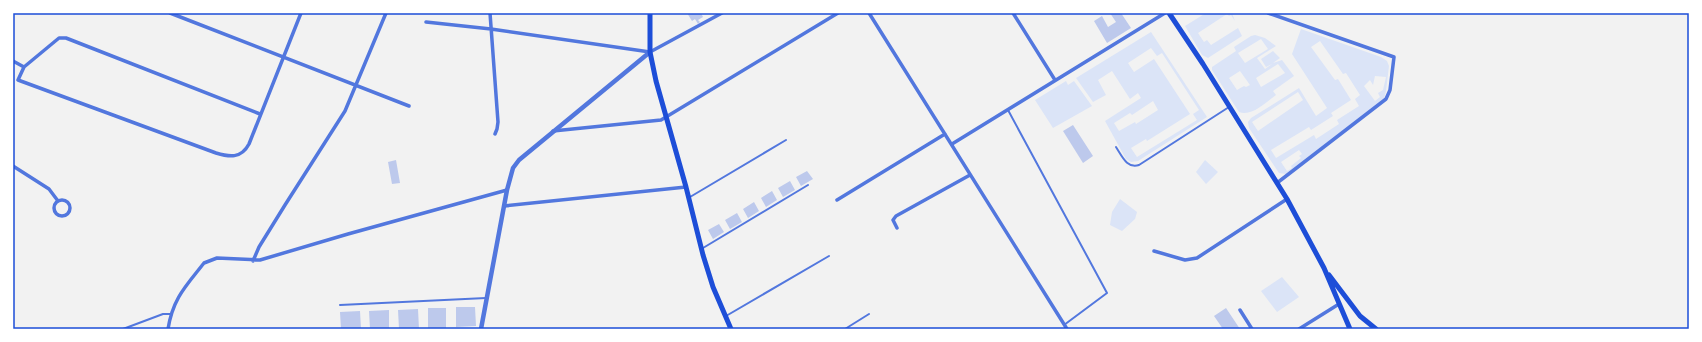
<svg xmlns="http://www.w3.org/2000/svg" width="1702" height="342" font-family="'Archivo Narrow',sans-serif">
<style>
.green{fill:#dbe4f7;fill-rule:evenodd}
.building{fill:#bdc9ec}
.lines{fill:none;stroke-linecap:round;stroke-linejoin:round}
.service{stroke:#5277de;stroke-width:2}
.minor{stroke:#5277de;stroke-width:3.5}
.tertiary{stroke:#5277de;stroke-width:4.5}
.secondary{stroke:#1d4ed8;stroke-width:5}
.neatline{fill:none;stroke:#1d4ed8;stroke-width:1.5}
</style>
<rect width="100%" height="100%" fill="#f2f2f2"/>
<path class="green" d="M1206,13H1232L1235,21L1231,15L1229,16L1227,14L1198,33L1204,42L1207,40L1211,45L1238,28L1242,36L1208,58L1202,55L1185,26Z
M1301,29L1381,57L1387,61L1389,66L1386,91L1384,98L1373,107L1286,174L1279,173L1249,128L1248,122L1251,118L1299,88L1316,116L1327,108L1292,54ZM1320,41L1343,74L1346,73L1360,95L1355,99L1359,106L1337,120L1339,124L1316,139L1314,135L1276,158L1271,150L1309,127L1311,130L1333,116L1331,113L1351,100L1338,79L1335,80L1311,47ZM1375,76L1386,77L1383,90L1378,93L1380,97L1375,101L1364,86L1370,80L1373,85ZM1298,92L1303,100L1258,131L1252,122ZM1299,150L1302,154L1299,156L1301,158L1291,166L1292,168L1287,171L1281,162Z
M1151,32L1207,117L1138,161L1131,162L1126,159L1105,121L1141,98L1138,93L1130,99L1112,71L1098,80L1106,95L1093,102L1076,78ZM1151,48L1157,56L1162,53L1199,110L1193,114L1197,120L1137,157L1131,148L1146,139L1147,141L1190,114L1154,59L1134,72L1128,63ZM1153,101L1158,110L1136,124L1135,122L1119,131L1114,123L1130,113L1132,115Z
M1255,35L1265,38L1276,46L1257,58L1265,69L1272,64L1266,67L1261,59L1273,51L1280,58L1273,63L1282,60L1294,76L1273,91L1276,95C1266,102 1252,117 1239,112L1212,70V67L1236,51L1234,47L1251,36ZM1261,39L1268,49L1245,63L1238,53ZM1278,64L1285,73L1261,87L1256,78ZM1240,71L1250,85L1246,87L1244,86L1237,90L1229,78Z
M1066,81L1068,85L1074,81L1092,106L1053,128L1035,100Z
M1205,160L1218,172L1206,184L1196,172Z
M1120,199L1137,212L1135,219L1122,231L1110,225L1112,212Z
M1282,277L1299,297L1277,312L1261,291Z"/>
<path class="building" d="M687,13H701L703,17L698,20L700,22L698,24L695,19L692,21Z
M1110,13H1121L1131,28L1107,43L1094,21L1102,16L1108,27L1116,22Z
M1073,125L1093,156L1083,163L1063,131Z
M396,160L400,183L392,184L388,162Z
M807,171L813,179L801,186L796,177Z
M790,181L795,190L783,197L778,188Z
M772,191L777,200L766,207L761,198Z
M754,202L759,211L748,218L743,209Z
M737,213L742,222L730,229L725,220Z
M719,224L724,232L713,239L708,230Z
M456,307H475L476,326L456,327Z
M428,308H446V328H428Z
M1226,308L1240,329H1223L1214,316Z
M418,309L419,329H399L398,310Z
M389,310V329H370L369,311Z
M360,311L361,329H341L340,312Z"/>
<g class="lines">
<path class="service" d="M1008,110L1107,293L1064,325
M1116,147C1122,156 1127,169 1139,165L1229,107
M690,197L786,140
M703,248L808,185
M340,305L486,298
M726,316L829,256
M123,329L163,314H171
M845,329L869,314"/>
<path class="minor" d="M170,13L409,106
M490,13L498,122L497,129L495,134
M869,13L1067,329
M1013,13L1055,80
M1268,13L1394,57L1390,90L1386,99L1277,183
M426,22L491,29L650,52L722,13
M13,61L24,67
M260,114L66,38H59L24,67L18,80L216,153C229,157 241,159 249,144L301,13
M553,131L661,120L666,117L838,13
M952,144L1165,13
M13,166L49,189L58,201
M837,200L945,134
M54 208a8 8 0 1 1 16 0a8 8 0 1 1-16 0Z
M504,206L686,187
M897,228L893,220L896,216L970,175
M1154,251L1185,260L1197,258L1287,199
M253,261L259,247L285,205L345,111L386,13
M1240,310L1252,329
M168,329C173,298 186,286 204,263L217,258L260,260L348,234L507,190
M1299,329L1339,304"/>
<path class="tertiary" d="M481,329L507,190L513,168L519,160L650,52"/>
<path class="secondary" d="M650,13V52L656,81L686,187L703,255L713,287L731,329
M1169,13L1203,64L1287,199L1324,268L1350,329
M1329,275L1360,316L1376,329"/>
</g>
<rect width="1702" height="342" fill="none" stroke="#ffffff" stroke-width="28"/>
<rect x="14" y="14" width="1674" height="314" class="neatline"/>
</svg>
